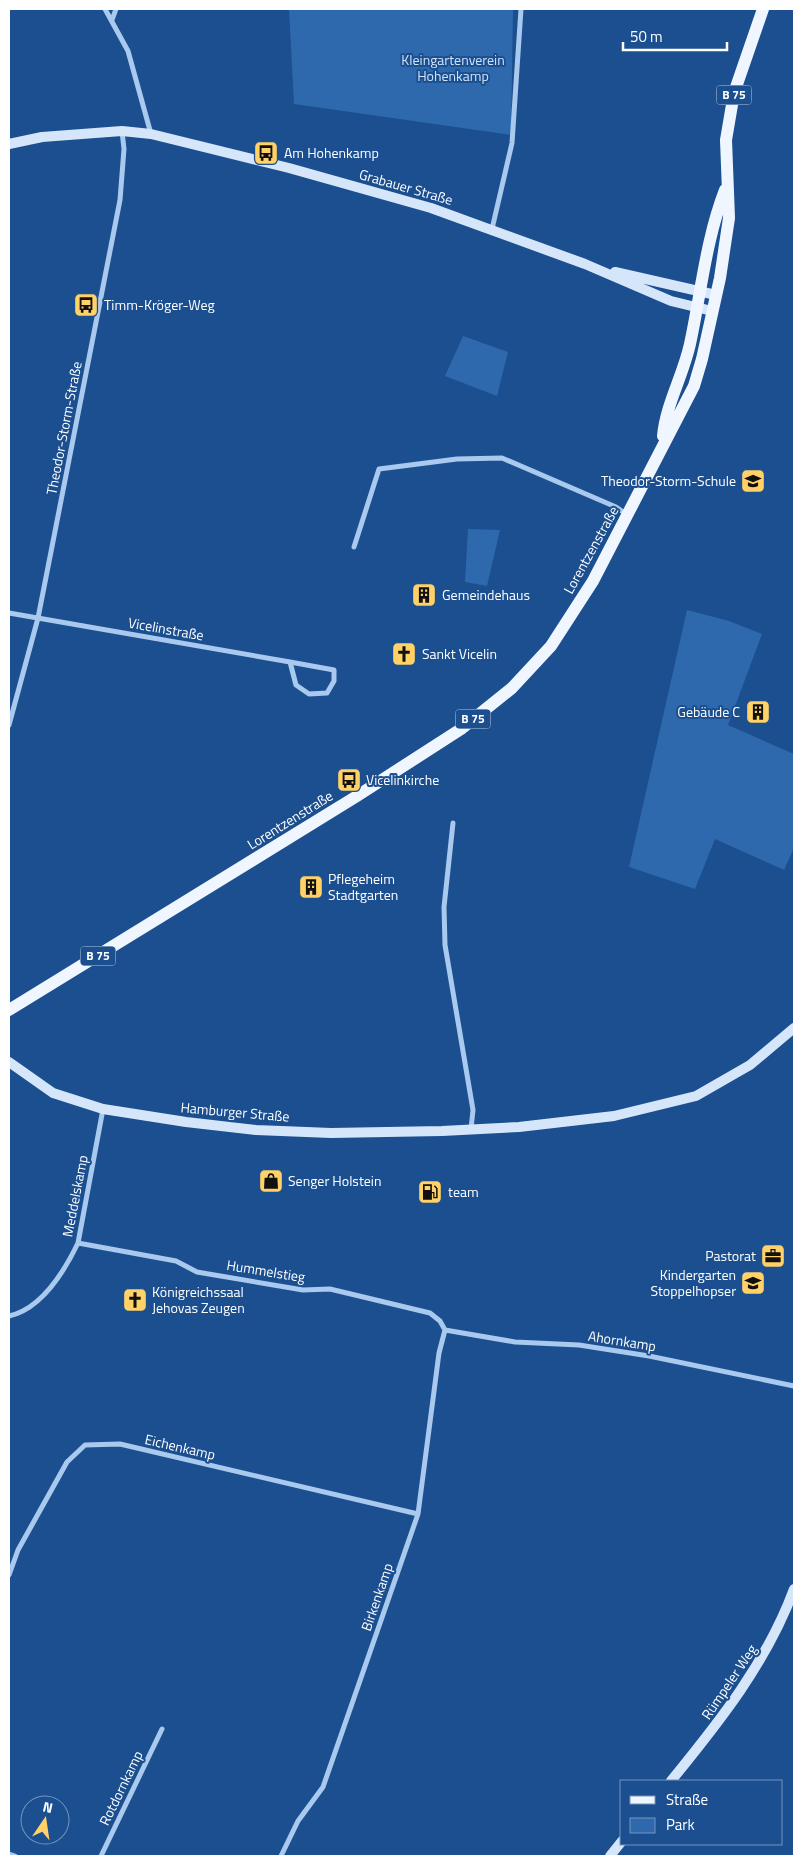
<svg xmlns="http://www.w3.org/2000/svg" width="803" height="1865" font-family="'Titillium Web',sans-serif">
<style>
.green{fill:#2e69ad}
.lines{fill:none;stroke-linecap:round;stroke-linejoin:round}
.street{stroke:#a9c9ee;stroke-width:5}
.secondary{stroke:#d6e6fa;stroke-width:10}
.primary{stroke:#f0f6ff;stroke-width:12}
.labels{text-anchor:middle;stroke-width:4;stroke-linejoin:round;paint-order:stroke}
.shield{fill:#1b4f8f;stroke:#bbcadd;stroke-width:1}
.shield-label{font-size:12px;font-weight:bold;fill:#fff}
.park-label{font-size:14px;fill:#cfe3fa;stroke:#1b4f8f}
.poi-label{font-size:14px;fill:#fff;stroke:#1b4f8f;text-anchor:start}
.street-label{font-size:14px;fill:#fff;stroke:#1b4f8f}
</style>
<rect width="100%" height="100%" fill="#1b4f8f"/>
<path class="green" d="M289,9H513L511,135L294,104Z
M463,336L508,352L497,396L445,376Z
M468,529L500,530L487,586L465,582Z
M687,610L729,621L762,634L728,725L794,754V848L784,870L715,839L695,889L629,867Z"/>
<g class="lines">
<path class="street" d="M105,9L128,51L151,134
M112,20L116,9
M492,229L512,143L521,9
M354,547L379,469L457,459L502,458L616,507L626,514
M9,613L290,662L296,685L309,694L327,693L334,681V670L290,662
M9,725L38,618L120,200L124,149L122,131
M453,823L444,907L445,945L473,1110L471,1129
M78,1243L176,1261L197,1272L303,1290L330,1289L430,1313L440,1321L445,1330
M9,1316C41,1309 64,1272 78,1243L103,1109
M445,1330L515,1342L579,1345L649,1356L794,1386
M9,1575L18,1550L67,1462L85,1445L120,1444L418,1514
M9,1854L15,1856
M101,1856L162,1729
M281,1856L298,1821L323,1787L418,1514L439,1353L445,1330"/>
<path class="secondary" d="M9,144L42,137L122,131L151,134L289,168L431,208L585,264L671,301L712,311
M615,272L716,295
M9,1062L53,1093L103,1109L186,1122L256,1130L331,1133L442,1131L519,1127L614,1116L696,1096L750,1065L794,1028
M671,1781C720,1721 767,1662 794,1589
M610,1856L622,1841"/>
<path class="primary" d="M663,436C666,404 683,376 690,344C701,293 706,239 725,190
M9,1010L357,796L461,729L512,688L551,646L593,581L694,386L702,359L720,278L729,218L726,140L734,93L763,9"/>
</g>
<defs>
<symbol id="bus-square" viewBox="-11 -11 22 22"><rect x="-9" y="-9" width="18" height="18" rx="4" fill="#ffd166" stroke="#1b4f8f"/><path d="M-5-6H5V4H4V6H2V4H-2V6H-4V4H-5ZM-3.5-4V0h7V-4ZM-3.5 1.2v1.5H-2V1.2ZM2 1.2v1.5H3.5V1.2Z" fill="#111"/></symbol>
<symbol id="school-square" viewBox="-11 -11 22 22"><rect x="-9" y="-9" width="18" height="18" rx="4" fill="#ffd166" stroke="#1b4f8f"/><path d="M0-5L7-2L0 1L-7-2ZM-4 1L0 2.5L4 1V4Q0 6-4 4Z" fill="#111"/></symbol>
<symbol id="building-square" viewBox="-11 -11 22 22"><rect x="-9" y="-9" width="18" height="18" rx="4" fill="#ffd166" stroke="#1b4f8f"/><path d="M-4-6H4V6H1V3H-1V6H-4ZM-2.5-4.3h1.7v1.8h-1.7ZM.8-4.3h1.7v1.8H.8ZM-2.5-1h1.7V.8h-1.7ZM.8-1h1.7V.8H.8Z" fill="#111"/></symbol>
<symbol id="church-square" viewBox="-11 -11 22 22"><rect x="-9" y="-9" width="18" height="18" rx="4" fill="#ffd166" stroke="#1b4f8f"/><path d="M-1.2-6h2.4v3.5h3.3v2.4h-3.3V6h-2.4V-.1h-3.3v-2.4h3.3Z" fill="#111"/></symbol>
<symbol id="shop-square" viewBox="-11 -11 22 22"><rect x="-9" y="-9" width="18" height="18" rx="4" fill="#ffd166" stroke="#1b4f8f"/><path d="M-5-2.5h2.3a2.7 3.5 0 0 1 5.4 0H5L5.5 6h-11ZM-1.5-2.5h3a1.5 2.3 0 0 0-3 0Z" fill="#111"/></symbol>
<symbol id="fuel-square" viewBox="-11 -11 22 22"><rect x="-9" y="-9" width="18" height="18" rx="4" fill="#ffd166" stroke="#1b4f8f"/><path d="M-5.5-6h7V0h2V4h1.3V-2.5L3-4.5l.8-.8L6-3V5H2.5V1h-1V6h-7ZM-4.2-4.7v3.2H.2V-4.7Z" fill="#111"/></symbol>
<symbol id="office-square" viewBox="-11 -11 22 22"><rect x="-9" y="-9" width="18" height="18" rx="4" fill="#ffd166" stroke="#1b4f8f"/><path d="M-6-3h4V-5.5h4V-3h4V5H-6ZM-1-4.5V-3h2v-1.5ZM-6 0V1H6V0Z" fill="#111"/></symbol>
</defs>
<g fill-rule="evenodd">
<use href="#bus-square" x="252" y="139" width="28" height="28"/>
<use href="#bus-square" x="72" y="291" width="28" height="28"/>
<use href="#school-square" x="739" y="467" width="28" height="28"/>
<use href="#building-square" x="410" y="581" width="28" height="28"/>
<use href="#church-square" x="390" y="640" width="28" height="28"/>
<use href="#building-square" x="744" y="698" width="28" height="28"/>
<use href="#bus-square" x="335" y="766" width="28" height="28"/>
<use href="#building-square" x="297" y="873" width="28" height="28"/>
<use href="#shop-square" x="257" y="1167" width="28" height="28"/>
<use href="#fuel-square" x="416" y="1178" width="28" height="28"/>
<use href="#office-square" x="759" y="1242" width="28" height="28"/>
<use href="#school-square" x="739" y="1269" width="28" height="28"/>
<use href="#church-square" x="121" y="1286" width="28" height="28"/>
</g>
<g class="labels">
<g class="shield">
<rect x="716.5" y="85.5" width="35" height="19" rx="4"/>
<rect x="455.5" y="709.5" width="35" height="19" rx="4"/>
<rect x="80.5" y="946.5" width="35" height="19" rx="4"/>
</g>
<g class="shield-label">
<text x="734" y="99">B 75</text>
<text x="473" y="723">B 75</text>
<text x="98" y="960">B 75</text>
</g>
<g class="park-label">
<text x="453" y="65">Kleingartenverein<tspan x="453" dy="16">Hohenkamp</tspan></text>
</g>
<g class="poi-label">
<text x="284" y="158">Am Hohenkamp</text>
<text x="104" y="310">Timm-Kröger-Weg</text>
<text x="736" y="486" text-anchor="end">Theodor-Storm-Schule</text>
<text x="442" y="600">Gemeindehaus</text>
<text x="422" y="659">Sankt Vicelin</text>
<text x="740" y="717" text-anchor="end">Gebäude C</text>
<text x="366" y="785">Vicelinkirche</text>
<text x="328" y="884">Pflegeheim<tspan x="328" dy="16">Stadtgarten</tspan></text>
<text x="288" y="1186">Senger Holstein</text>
<text x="448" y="1197">team</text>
<text x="756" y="1261" text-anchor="end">Pastorat</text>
<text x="736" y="1280" text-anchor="end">Kindergarten<tspan x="736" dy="16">Stoppelhopser</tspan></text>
<text x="152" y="1297">Königreichssaal<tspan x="152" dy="16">Jehovas Zeugen</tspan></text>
</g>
<g class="street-label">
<text transform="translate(406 187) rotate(16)" y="5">Grabauer Straße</text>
<text transform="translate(64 428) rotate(-79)" y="5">Theodor-Storm-Straße</text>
<text transform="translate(591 550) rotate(-61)" y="5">Lorentzenstraße</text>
<text transform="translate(166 629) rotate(10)" y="5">Vicelinstraße</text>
<text transform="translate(290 820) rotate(-32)" y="5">Lorentzenstraße</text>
<text transform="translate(235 1112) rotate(5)" y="5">Hamburger Straße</text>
<text transform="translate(75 1196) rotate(-79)" y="5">Meddelskamp</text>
<text transform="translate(266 1271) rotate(9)" y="5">Hummelstieg</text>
<text transform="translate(622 1341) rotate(9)" y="5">Ahornkamp</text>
<text transform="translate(180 1447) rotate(13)" y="5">Eichenkamp</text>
<text transform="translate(377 1597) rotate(-71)" y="5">Birkenkamp</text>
<text transform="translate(729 1682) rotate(-56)" y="5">Rümpeler Weg</text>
<text transform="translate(121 1788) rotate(-64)" y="5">Rotdornkamp</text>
</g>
</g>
<rect width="803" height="1865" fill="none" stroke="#ffffff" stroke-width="20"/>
<rect x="620" y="1780" width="162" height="65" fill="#1b4f8f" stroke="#7695bc"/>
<rect x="630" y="1796" width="25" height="8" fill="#f0f6ff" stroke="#7695bc"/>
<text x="666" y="1805" font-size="15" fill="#ffffff">Straße</text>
<rect x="630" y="1818" width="25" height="15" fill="#2e69ad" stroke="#7695bc"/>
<text x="666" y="1830" font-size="15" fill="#ffffff">Park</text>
<g transform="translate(45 1820) rotate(13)"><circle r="24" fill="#1b4f8f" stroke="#7695bc"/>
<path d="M0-4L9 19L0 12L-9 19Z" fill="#ffd166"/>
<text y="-8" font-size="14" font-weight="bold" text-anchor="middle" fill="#ffffff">N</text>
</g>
<path d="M623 42v8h104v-8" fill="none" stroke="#ffffff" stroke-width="2.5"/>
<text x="630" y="42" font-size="15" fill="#ffffff" stroke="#1b4f8f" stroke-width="4" paint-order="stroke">50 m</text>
</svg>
